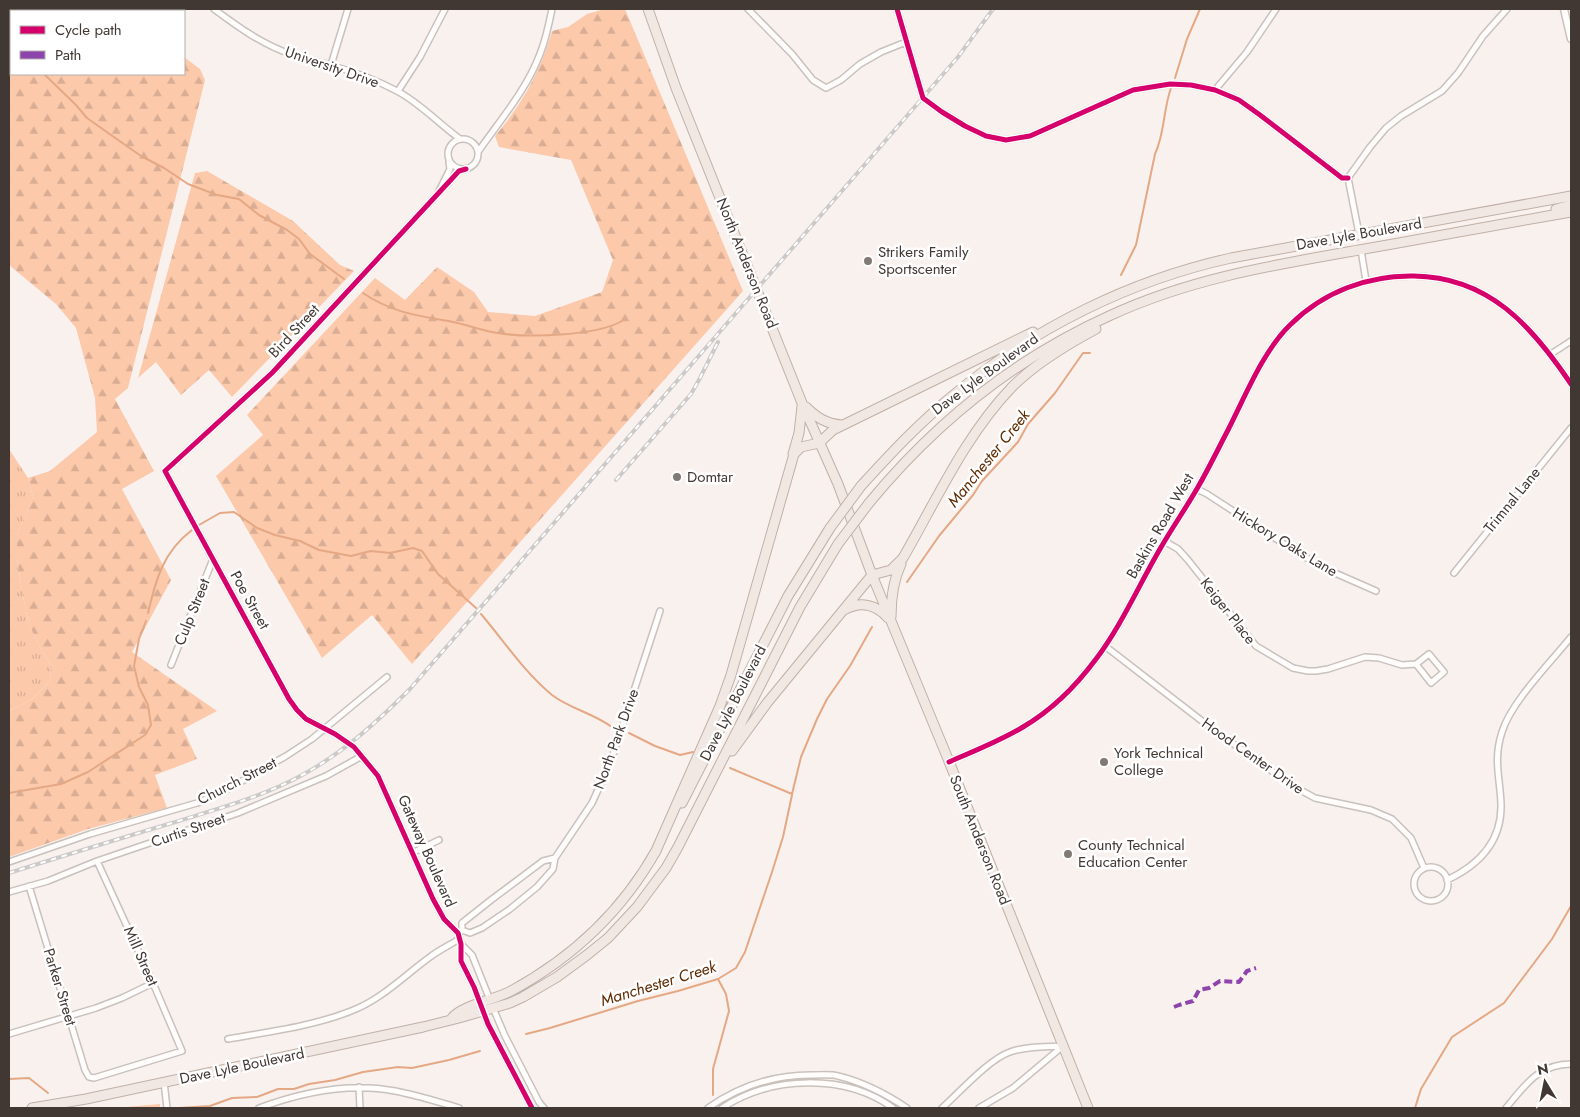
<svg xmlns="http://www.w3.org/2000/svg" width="1580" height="1117" font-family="Jost,sans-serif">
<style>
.grass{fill:url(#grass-tufts)}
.forest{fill:url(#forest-firs)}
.park{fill:#fcc9ab}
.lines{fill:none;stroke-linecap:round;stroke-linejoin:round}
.stream{stroke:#e5a884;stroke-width:2}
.minor-casing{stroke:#c8c1bc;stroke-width:8}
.tertiary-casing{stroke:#c8c1bc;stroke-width:9}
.primary-casing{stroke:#c0b0a6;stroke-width:11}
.minor{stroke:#fefdfc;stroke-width:5}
.tertiary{stroke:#fefdfc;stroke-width:6}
.primary{stroke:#f1e8e4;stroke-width:9}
.rail-casing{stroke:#cccac9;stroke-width:4}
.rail{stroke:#fff;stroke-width:2;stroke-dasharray:5.5;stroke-linecap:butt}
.primary-bridge-casing{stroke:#c0b0a6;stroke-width:11;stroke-linecap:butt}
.primary-bridge{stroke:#f1e8e4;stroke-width:9}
.quiet{stroke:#8e44ad;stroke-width:4;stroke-dasharray:8 4;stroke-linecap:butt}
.cycleway-casing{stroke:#fff;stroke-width:8}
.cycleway{stroke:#d6006c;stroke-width:5}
.poi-dot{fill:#817974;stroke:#fff;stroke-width:2}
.labels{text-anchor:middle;stroke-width:5;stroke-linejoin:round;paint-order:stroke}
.street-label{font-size:15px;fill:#413833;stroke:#fff}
.poi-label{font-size:15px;fill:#413833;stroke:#fff;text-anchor:start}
.water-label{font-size:16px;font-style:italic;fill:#602b02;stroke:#fff}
</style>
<defs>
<pattern id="grass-tufts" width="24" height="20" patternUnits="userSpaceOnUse" patternTransform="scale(1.25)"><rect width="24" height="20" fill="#fcc9ab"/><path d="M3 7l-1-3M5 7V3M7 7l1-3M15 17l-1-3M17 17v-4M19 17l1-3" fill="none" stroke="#d9ad94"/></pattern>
<pattern id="forest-firs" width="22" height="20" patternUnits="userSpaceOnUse" patternTransform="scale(1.25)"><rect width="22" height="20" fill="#fcc9ab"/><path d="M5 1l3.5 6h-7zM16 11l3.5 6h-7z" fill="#d9ad94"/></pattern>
</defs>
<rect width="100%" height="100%" fill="#f9f1ee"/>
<path class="grass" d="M9,449L28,478L33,497L17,535V558L22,591L28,621L38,644L51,666L50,681L32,699L9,711Z"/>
<path class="forest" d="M9,9H121L124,11H11V74H184V57L200,69L205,80L128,388L115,399L154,471L122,489L171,580L132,652L217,711L183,729L197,759L155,775L167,808L88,829L9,857V711L32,699L50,681L51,666L38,644L28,621L22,591L17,558V535L33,497L28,478L50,471L97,432L95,398L76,328L56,304L9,265Z
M605,9H625L743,291L412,664L372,615L322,658L216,476L263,435L247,415L375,278L405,300L437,267L474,292L488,312L535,316L602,292L613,260L571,160L499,147L495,136C524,101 539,74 552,31L568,27L587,14Z
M207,171L293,221L340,265L354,271L232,397L209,370L181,395L156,362L138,378L195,173Z"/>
<path class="park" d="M160,1104V1108H115Z"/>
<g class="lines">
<path class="stream" d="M9,53L11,54
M44,74L76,105L87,118L111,135L141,156L164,168L188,184L217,195L239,199L259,215L287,230L299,239L310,254L344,279
M1175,78L1187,39L1200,9
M1121,275L1136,245L1155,154C1165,133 1163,110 1171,88
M363,293C392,313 420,316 453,322C468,325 483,331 498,333C527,338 596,336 622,321
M199,525L220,513L234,512L257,528L275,535L300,541L319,550L351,556L371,551L390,553L413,548L422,551L438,574L476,608
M907,582L939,536L973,495L982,481L1018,442L1028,424L1055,393L1083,353H1090
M148,613C156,579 163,552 192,530
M481,614C504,641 524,672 552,695C570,709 596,714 613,728
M629,733L655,746L680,755L693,752
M730,768L792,794L801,757L817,719L827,699L850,666L872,627
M9,793L61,784L88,772L145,735L151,725L148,705L139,687L134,666L139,639L146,621
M526,1034L550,1028L638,1001L678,991L718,979L736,968L745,952L772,872L783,837L792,795
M9,1079L29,1078L48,1093
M713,1095V1069L729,1011L726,994L718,979
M179,1108L210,1106L232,1098L257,1097L278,1089H294L309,1084L335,1080L363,1072L398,1067L412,1068L449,1060L480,1051
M1415,1108L1421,1089L1452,1037L1504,1003L1552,939L1571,906"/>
<defs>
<path id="minor" d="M214,9C238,27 263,45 293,55C304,59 317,61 329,65C352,71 376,80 397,91C420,103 439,124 460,139
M748,9L792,54L813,80L826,88L841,80L860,64L881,52L906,42
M897,9L923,98L942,112L965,126L986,136L1006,140L1030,136L1133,90L1170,84L1191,85L1215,90L1239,100L1260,115L1342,178H1348
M331,65L348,9
M1215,90L1247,52L1276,9
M398,91L420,57L445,9
M448 154a15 15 0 1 1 30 0a15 15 0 1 1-30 0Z
M478,152C500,120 526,91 540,54C546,39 549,24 552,9
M466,169L459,171L272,373L165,471L289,699L297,710L306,719L335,734L354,747L378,776L433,899L444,919L458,933L461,944V961L474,987L488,1024L532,1108
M1348,178L1370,147L1386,128L1401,116L1442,91L1458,73L1483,36L1507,9
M1348,178L1359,234
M438,193L450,169L449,162
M1361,250L1366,281
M1551,354L1571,341
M1197,489L1207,494L1301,555L1335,573L1376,591
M1164,541L1178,549L1188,560L1256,646L1293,668L1308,671H1316L1328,669L1365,657L1379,658L1402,665L1416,664L1431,683L1444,672L1429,654L1416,664
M1454,573L1571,428
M1105,646L1211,728L1293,786L1315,798L1371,810L1392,819L1411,838L1424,868
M171,665L213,559
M949,762C974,751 1000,741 1023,727C1052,710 1076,686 1096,659C1121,626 1139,585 1160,549C1172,528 1186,508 1198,487C1209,468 1218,449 1228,430C1245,397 1263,351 1290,325C1323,292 1368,275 1414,276C1489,277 1532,326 1571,384
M412,853L439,840
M9,862L90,834L197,803L228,789L286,756L312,739L387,677
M1414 884a17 17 0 1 1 34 0a17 17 0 1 1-34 0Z
M1447,880C1479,865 1502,841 1501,804C1500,777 1493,760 1502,732C1511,702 1551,662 1571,637
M29,886L85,1070L89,1077L94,1078L182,1051L153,983L97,861
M9,892L48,881L97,861L238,813L326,776L362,756
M462,930L470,933L482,928L510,909L537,887L553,869L555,858L592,803L611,761L660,611
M460,931L462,930V923L491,900L543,861L555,858
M461,944L472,955L490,1000
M493,1008L505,1036L539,1102L544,1108
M9,1034L96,1008L122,998L153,983
M228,1039C267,1032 314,1026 351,1011C381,1000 405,975 430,957C439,950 450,945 459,939
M164,1082L167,1108
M359,1087L360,1108
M259,1108C302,1092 349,1082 395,1091C417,1095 438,1102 459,1108
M708,1108C741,1085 775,1074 815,1075C823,1075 831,1074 838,1076C863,1082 886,1094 907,1108
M722,1108C771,1076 844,1073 893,1108
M942,1108C959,1093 989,1059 1010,1052C1026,1046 1046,1047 1063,1046
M979,1108L1013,1088L1063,1046
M1506,1108C1525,1085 1539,1064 1571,1064"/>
<path id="tertiary" d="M1564,9L1571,39"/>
<path id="primary" d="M648,9L676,88L802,403L838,484L872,575L948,759L1088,1108
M1556,209L1571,205
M806,407C817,418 827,424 842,425
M793,454L799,433L802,406
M861,486C891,453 921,421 956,393C1034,328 1131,280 1231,258L1571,196
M869,503C935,423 1014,359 1109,316C1188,279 1273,265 1359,250C1429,238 1500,224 1571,212
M844,610C860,601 876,604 888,618
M891,617C891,598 893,581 901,564
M732,751L767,703L872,575L891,570L903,558C937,499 965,436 1012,387C1036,363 1066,345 1096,329
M682,803L788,596L830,528
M655,853L720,706L731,675L794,454L801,447L819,443L833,430L1033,332
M452,1018C461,1006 496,999 511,991C572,958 623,910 657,849
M32,1108L86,1099L423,1027L459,1018L510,1003L523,997L557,977L587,955L608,938L637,907L666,868L678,847L800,607L838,544"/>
</defs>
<use href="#minor" class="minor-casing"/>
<use href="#tertiary" class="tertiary-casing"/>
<use href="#primary" class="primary-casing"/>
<use href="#minor" class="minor"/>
<use href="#tertiary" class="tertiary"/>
<use href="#primary" class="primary"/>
<defs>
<path id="rail" d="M616,480L691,394L700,378L718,342
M9,873C63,856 118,839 172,823C217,809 263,797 304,774C344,752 377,722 410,689L958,57L993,9"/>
</defs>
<use href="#rail" class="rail-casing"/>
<use href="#rail" class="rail"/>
<defs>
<path id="primary-bridge" d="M830,528L861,486
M838,544L869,503"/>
</defs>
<use href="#primary-bridge" class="primary-bridge-casing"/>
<use href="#primary-bridge" class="primary-bridge"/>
<path class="quiet" d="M1174,1007L1179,1005L1193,1001L1199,990L1209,988L1220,981L1239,982L1247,971L1256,968"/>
<defs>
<path id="cycleway" d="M897,9L923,98L942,112L965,126L986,136L1006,140L1030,136L1133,90L1170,84L1191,85L1215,90L1239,100L1260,115L1342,178H1348
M466,169L459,171L272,373L165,471L289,699L297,710L306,719L335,734L354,747L378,776L433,899L444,919L458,933L461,944V961L474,987L488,1024L532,1108
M949,762C974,751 1000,741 1023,727C1052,710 1076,686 1096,659C1121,626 1139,585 1160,549C1172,528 1186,508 1198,487C1209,468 1218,449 1228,430C1245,397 1263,351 1290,325C1323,292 1368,275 1414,276C1489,277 1532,326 1571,384"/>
</defs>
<use href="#cycleway" class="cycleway-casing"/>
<use href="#cycleway" class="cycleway"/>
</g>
<g class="poi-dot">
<circle cx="868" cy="261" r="5"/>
<circle cx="677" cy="477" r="5"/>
<circle cx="1104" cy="762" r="5"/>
<circle cx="1068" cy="854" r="5"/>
</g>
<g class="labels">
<g class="street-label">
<text transform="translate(332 67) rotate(19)" y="5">University Drive</text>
<text transform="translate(1359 234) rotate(-10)" y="5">Dave Lyle Boulevard</text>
<text transform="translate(747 263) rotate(68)" y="5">North Anderson Road</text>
<text transform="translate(294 331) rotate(-47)" y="5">Bird Street</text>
<text transform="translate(985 374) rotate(-36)" y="5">Dave Lyle Boulevard</text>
<text transform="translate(1512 500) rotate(-51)" y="5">Trimnal Lane</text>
<text transform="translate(1160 526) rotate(-60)" y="5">Baskins Road West</text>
<text transform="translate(1285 542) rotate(31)" y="5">Hickory Oaks Lane</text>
<text transform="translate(250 600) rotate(61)" y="5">Poe Street</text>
<text transform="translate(1228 611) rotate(52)" y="5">Keiger Place</text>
<text transform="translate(192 612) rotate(-68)" y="5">Culp Street</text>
<text transform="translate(733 703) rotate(-63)" y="5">Dave Lyle Boulevard</text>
<text transform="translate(616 739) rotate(-70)" y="5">North Park Drive</text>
<text transform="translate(1253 756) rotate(35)" y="5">Hood Center Drive</text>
<text transform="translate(237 781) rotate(-27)" y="5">Church Street</text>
<text transform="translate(188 830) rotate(-19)" y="5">Curtis Street</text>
<text transform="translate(980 840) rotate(68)" y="5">South Anderson Road</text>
<text transform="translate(427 851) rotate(66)" y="5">Gateway Boulevard</text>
<text transform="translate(141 956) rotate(66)" y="5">Mill Street</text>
<text transform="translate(60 987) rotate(73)" y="5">Parker Street</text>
<text transform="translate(242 1066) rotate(-12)" y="5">Dave Lyle Boulevard</text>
</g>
<g class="poi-label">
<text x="878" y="257">Strikers Family<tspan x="878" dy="17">Sportscenter</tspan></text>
<text x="687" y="482">Domtar</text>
<text x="1114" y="758">York Technical<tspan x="1114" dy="17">College</tspan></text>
<text x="1078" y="850">County Technical<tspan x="1078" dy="17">Education Center</tspan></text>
</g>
<g class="water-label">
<text transform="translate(988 458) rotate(-51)" y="6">Manchester Creek</text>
<text transform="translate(658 983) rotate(-17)" y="6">Manchester Creek</text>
</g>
</g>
<rect width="1580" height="1117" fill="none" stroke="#413833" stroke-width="20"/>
<rect x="10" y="10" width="175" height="65" fill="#ffffff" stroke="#b3afad"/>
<rect x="20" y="26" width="25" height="8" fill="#d6006c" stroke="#b3afad"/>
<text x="55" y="35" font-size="15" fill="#413833">Cycle path</text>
<rect x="20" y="51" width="25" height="8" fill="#8e44ad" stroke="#b3afad"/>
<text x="55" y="60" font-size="15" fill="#413833">Path</text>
<g transform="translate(1545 1082) rotate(350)" stroke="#ffffff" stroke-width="4" paint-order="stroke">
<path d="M0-4L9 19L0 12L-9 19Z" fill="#413833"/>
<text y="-8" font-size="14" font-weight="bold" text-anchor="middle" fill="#413833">N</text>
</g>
</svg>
